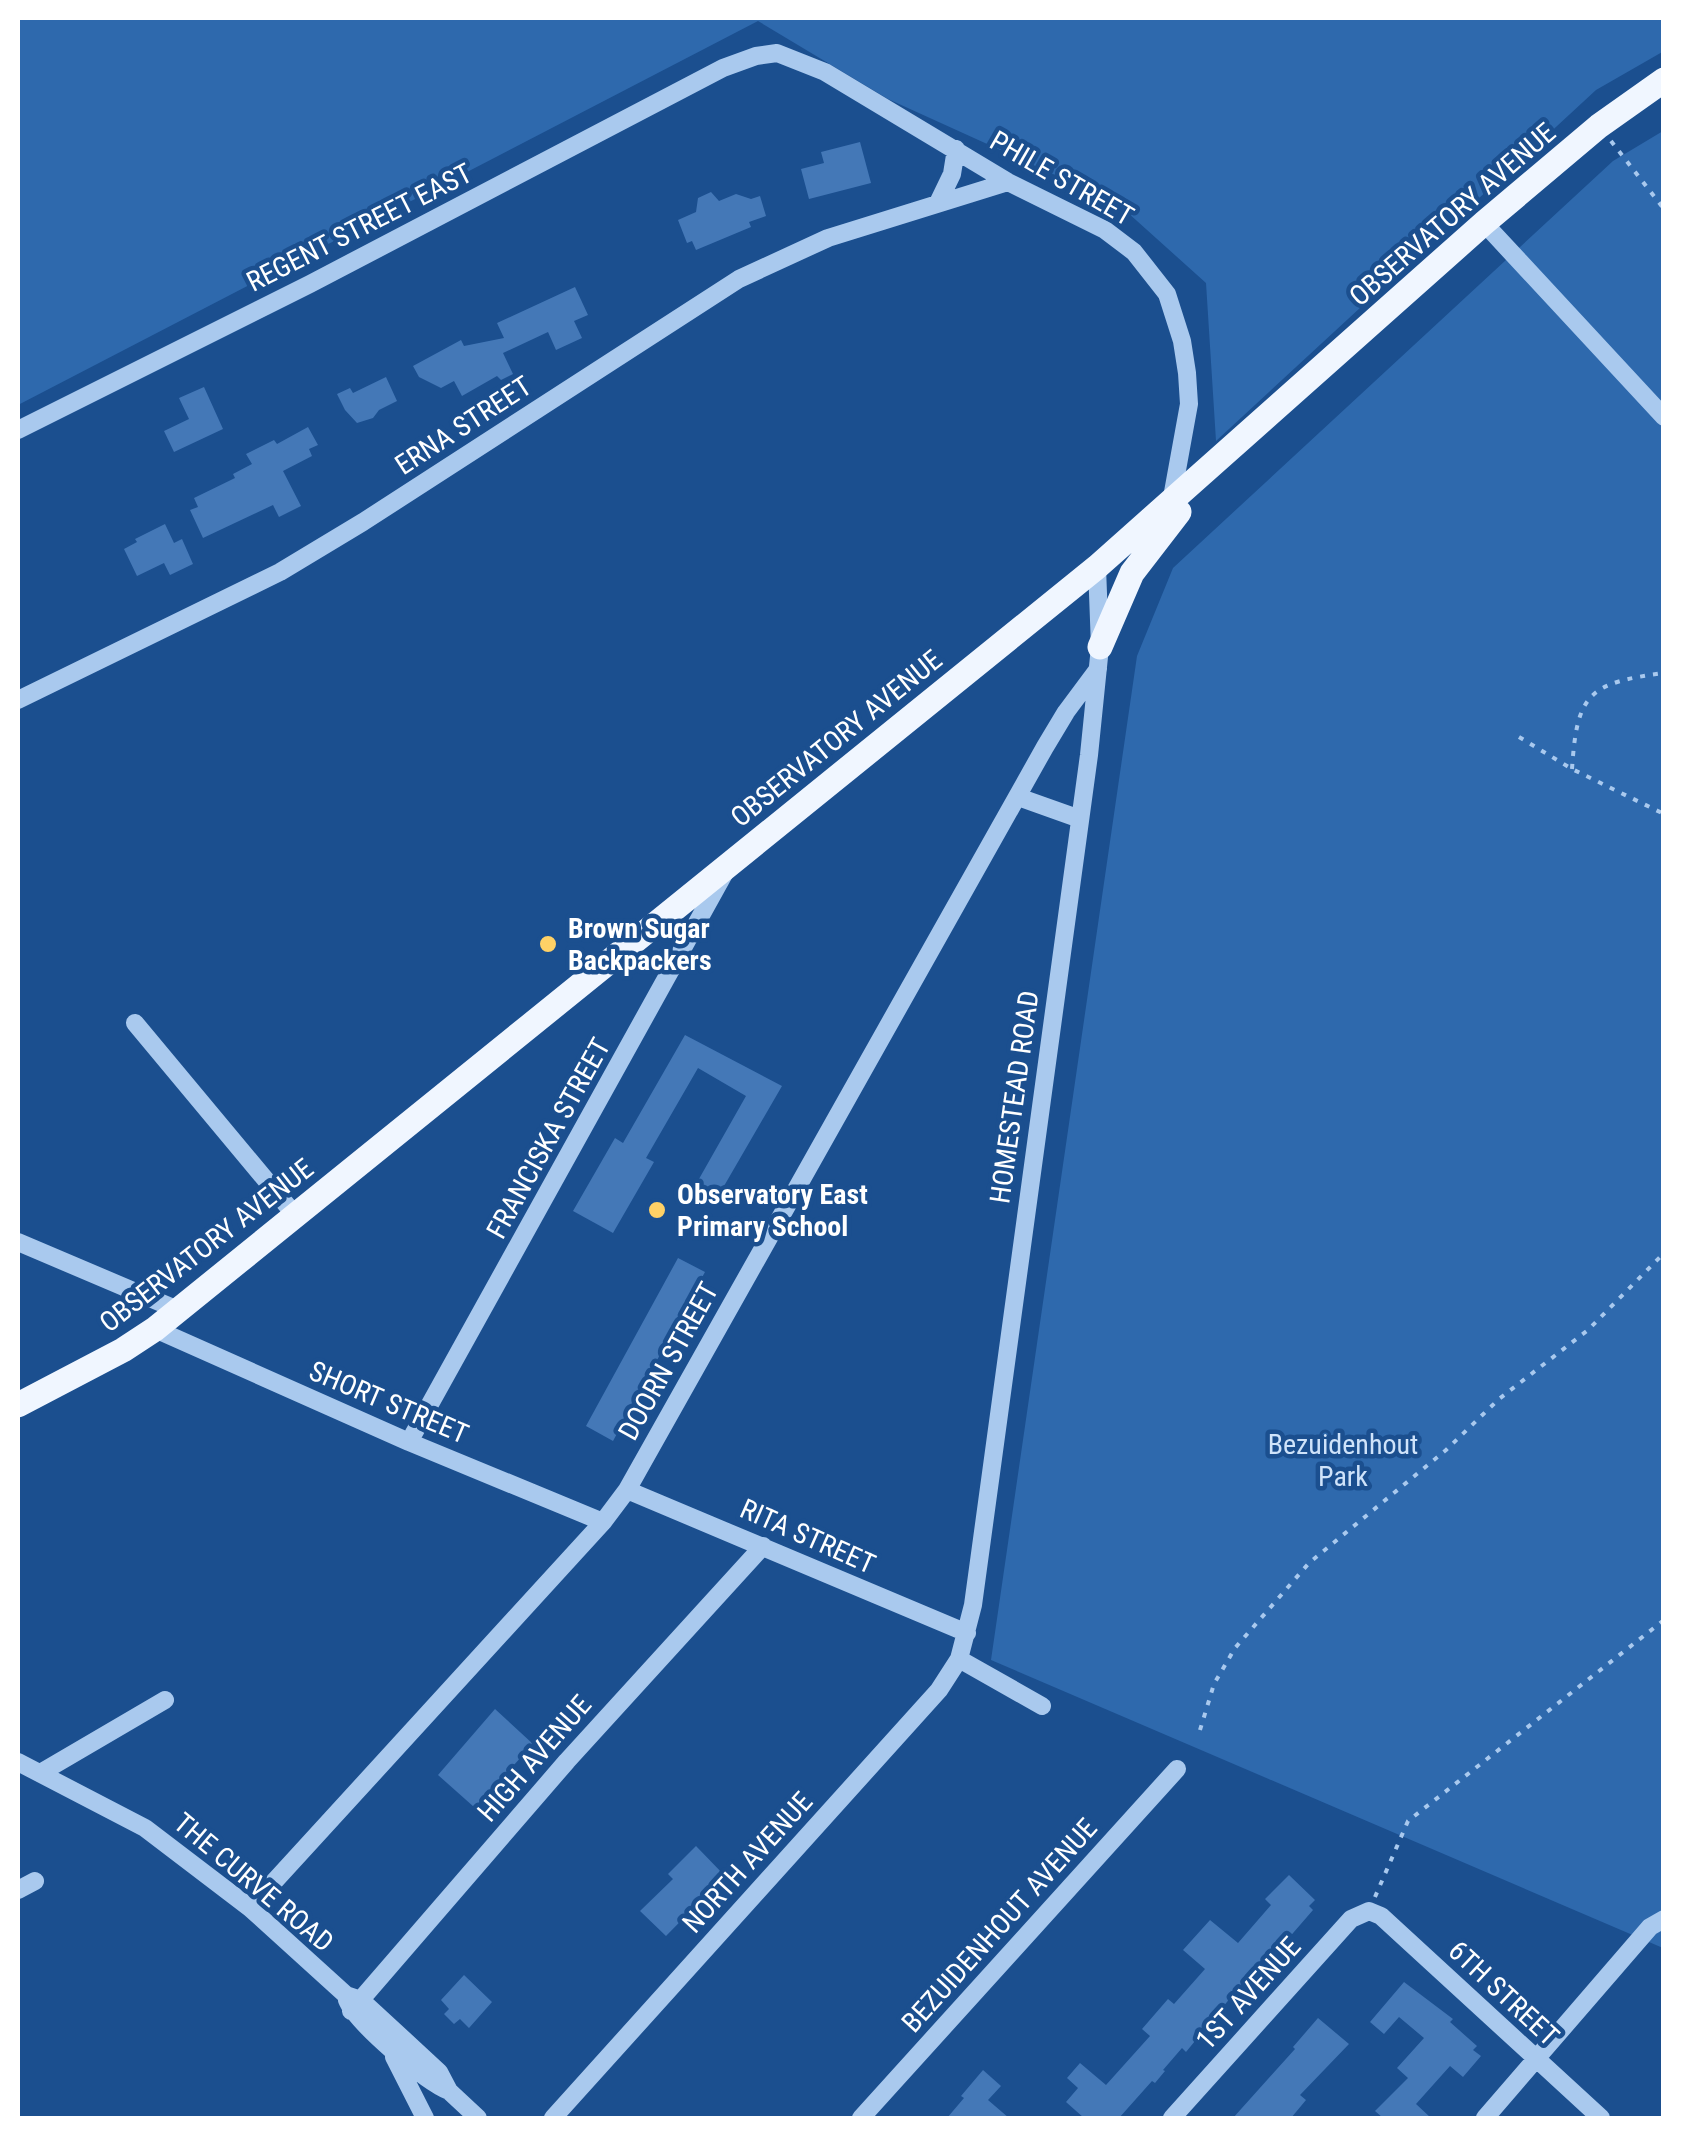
<svg xmlns="http://www.w3.org/2000/svg" width="1681" height="2136" font-family="'Roboto Condensed',sans-serif">
<style>
.green{fill:#2e69ad}
.building{fill:#4478b7}
.lines{fill:none;stroke-linecap:round;stroke-linejoin:round}
.path{stroke:#a9c9ee;stroke-width:4;stroke-dasharray:5 8;stroke-linecap:butt}
.minor{stroke:#a9c9ee;stroke-width:18}
.major{stroke:#f0f6ff;stroke-width:25}
.poi-dot{fill:#ffd166;stroke:#1b4f8f;stroke-width:4}
.labels{text-anchor:middle;stroke-width:9;stroke-linejoin:round;paint-order:stroke}
.street-label{font-size:28px;fill:#fff;stroke:#1b4f8f}
.poi-label{font-size:28px;font-weight:bold;fill:#fff;stroke:#1b4f8f;text-anchor:start}
.park-label{font-size:28px;fill:#cfe3fa;stroke:#1b4f8f}
</style>
<rect width="100%" height="100%" fill="#1b4f8f"/>
<path class="green" d="M18,18H1663L1664,51L1596,90L1216,441L1206,283L1117,203L888,99L758,21L18,405Z
M1663,131V1948L991,1660L1137,656L1173,568L1613,161Z"/>
<path class="building" d="M860,142L871,183L809,199L801,169L824,163L821,152Z
M711,192L719,201L736,194L751,199L760,196L766,216L749,222L751,227L696,250L692,241L687,243L678,220L696,212L698,198Z
M575,287L588,315L574,321L582,338L556,350L548,332L503,353L513,374L501,380L497,376L462,396L454,381L441,388L419,377L413,366L461,340L464,346L504,338L497,323Z
M386,377L397,401L379,410L373,418L357,423L345,410L337,394L350,388L353,393Z
M204,387L223,429L174,452L164,431L189,419L179,398Z
M308,427L318,445L309,449L312,456L283,471L301,506L279,517L273,505L203,538L190,510L198,507L194,498L235,478L233,474L252,464L246,454L274,440L277,444Z
M165,524L174,543L182,539L193,564L170,575L164,563L137,576L124,549L137,542L135,539Z
M685,1035L782,1086L713,1205L691,1193L746,1096L698,1068L646,1158L654,1162L613,1233L573,1211L615,1138L623,1143Z
M678,1258L705,1272L613,1441L586,1426Z
M495,1709L533,1744L493,1788L497,1794L485,1805L481,1801L474,1807L438,1775Z
M696,1846L725,1876L666,1936L640,1911L673,1879L668,1874Z
M1289,1875L1315,1900L1309,1906L1313,1910L1274,1955L1270,1951L1263,1958L1186,2052L1182,2048L1163,2070L1165,2071L1155,2083L1152,2081L1119,2118H1084L1066,2102L1078,2088L1067,2078L1080,2063L1106,2085L1150,2036L1142,2029L1168,1999L1174,2004L1205,1969L1183,1950L1210,1920L1238,1943L1271,1905L1265,1899Z
M464,1975L492,2002L469,2028L460,2019L454,2024L444,2014L449,2009L441,2000Z
M1404,1982L1453,2019L1450,2022L1477,2046L1473,2050L1481,2056L1463,2077L1450,2066L1416,2104L1431,2118H1383L1375,2111L1408,2078L1397,2068L1424,2038L1399,2017L1384,2034L1370,2022Z
M1318,2018L1349,2044L1300,2095L1306,2100L1291,2118H1233L1295,2049L1293,2047Z
M983,2070L1001,2086L988,2100L1009,2118H947L964,2098L961,2096Z"/>
<g class="lines">
<path class="path" d="M1611,141L1664,209
M1519,737L1572,769L1664,814
M1572,769C1577,694 1588,683 1664,673
M1200,1730L1214,1684L1235,1648L1309,1563L1446,1450L1499,1399L1588,1330L1664,1253
M1375,1897L1408,1821L1664,1620"/>
<path class="minor" d="M939,201L952,174L956,149
M1484,223L1664,417
M18,430L310,284L723,68L756,56L777,53L825,72L1008,182L1105,230L1134,252L1167,294L1182,341L1187,373L1189,404L1171,503
M18,700L280,572L363,522L739,279L828,238L1008,182
M1018,797L1080,819
M135,1023L295,1215
M18,1242L178,1310
M155,1329L409,1442L603,1522
M409,1442L724,874
M627,1490L967,1633
M959,1659L1042,1706
M18,1762L145,1828L250,1908L346,1995L361,2000L439,2072L449,2091L478,2118
M42,1772L165,1700
M18,1890L35,1881
M250,1908L603,1522L627,1490L1045,747L1066,712L1098,669
M347,2000C356,2023 425,2081 449,2091
M351,2011L567,1761L763,1546
M394,2057L425,2118
M553,2118L939,1690L959,1659L973,1605L1089,755L1100,647L1097,567
M861,2118L1177,1769
M1172,2118L1351,1919L1369,1911L1381,1916L1601,2118
M1485,2118L1650,1927L1664,1919"/>
<path class="major" d="M1100,647L1132,573L1179,512
M18,1405L123,1350L155,1329L1097,567L1484,223L1599,126L1664,80"/>
</g>
<g class="poi-dot">
<circle cx="548" cy="944" r="10"/>
<circle cx="657" cy="1210" r="10"/>
</g>
<g class="labels">
<g class="street-label">
<text transform="translate(1062 178) rotate(30)" y="10">PHILE STREET</text>
<text transform="translate(1452 214) rotate(-41)" y="10">OBSERVATORY AVENUE</text>
<text transform="translate(359 227) rotate(-27)" y="10">REGENT STREET EAST</text>
<text transform="translate(463 425) rotate(-33)" y="10">ERNA STREET</text>
<text transform="translate(836 738) rotate(-39)" y="10">OBSERVATORY AVENUE</text>
<text transform="translate(1014 1097) rotate(-82)" y="10">HOMESTEAD ROAD</text>
<text transform="translate(548 1138) rotate(-61)" y="10">FRANCISKA STREET</text>
<text transform="translate(206 1245) rotate(-38)" y="10">OBSERVATORY AVENUE</text>
<text transform="translate(668 1361) rotate(-61)" y="10">DOORN STREET</text>
<text transform="translate(389 1402) rotate(23)" y="10">SHORT STREET</text>
<text transform="translate(808 1536) rotate(24)" y="10">RITA STREET</text>
<text transform="translate(534 1758) rotate(-49)" y="10">HIGH AVENUE</text>
<text transform="translate(747 1862) rotate(-48)" y="10">NORTH AVENUE</text>
<text transform="translate(254 1882) rotate(40)" y="10">THE CURVE ROAD</text>
<text transform="translate(999 1925) rotate(-48)" y="10">BEZUIDENHOUT AVENUE</text>
<text transform="translate(1248 1993) rotate(-48)" y="10">1ST AVENUE</text>
<text transform="translate(1504 1993) rotate(43)" y="10">6TH STREET</text>
</g>
<g class="poi-label">
<text x="568" y="938">Brown Sugar<tspan x="568" dy="32">Backpackers</tspan></text>
<text x="677" y="1204">Observatory East<tspan x="677" dy="32">Primary School</tspan></text>
</g>
<g class="park-label">
<text x="1343" y="1454">Bezuidenhout<tspan x="1343" dy="32">Park</tspan></text>
</g>
</g>
<rect width="1681" height="2136" fill="none" stroke="#ffffff" stroke-width="40"/>
</svg>
